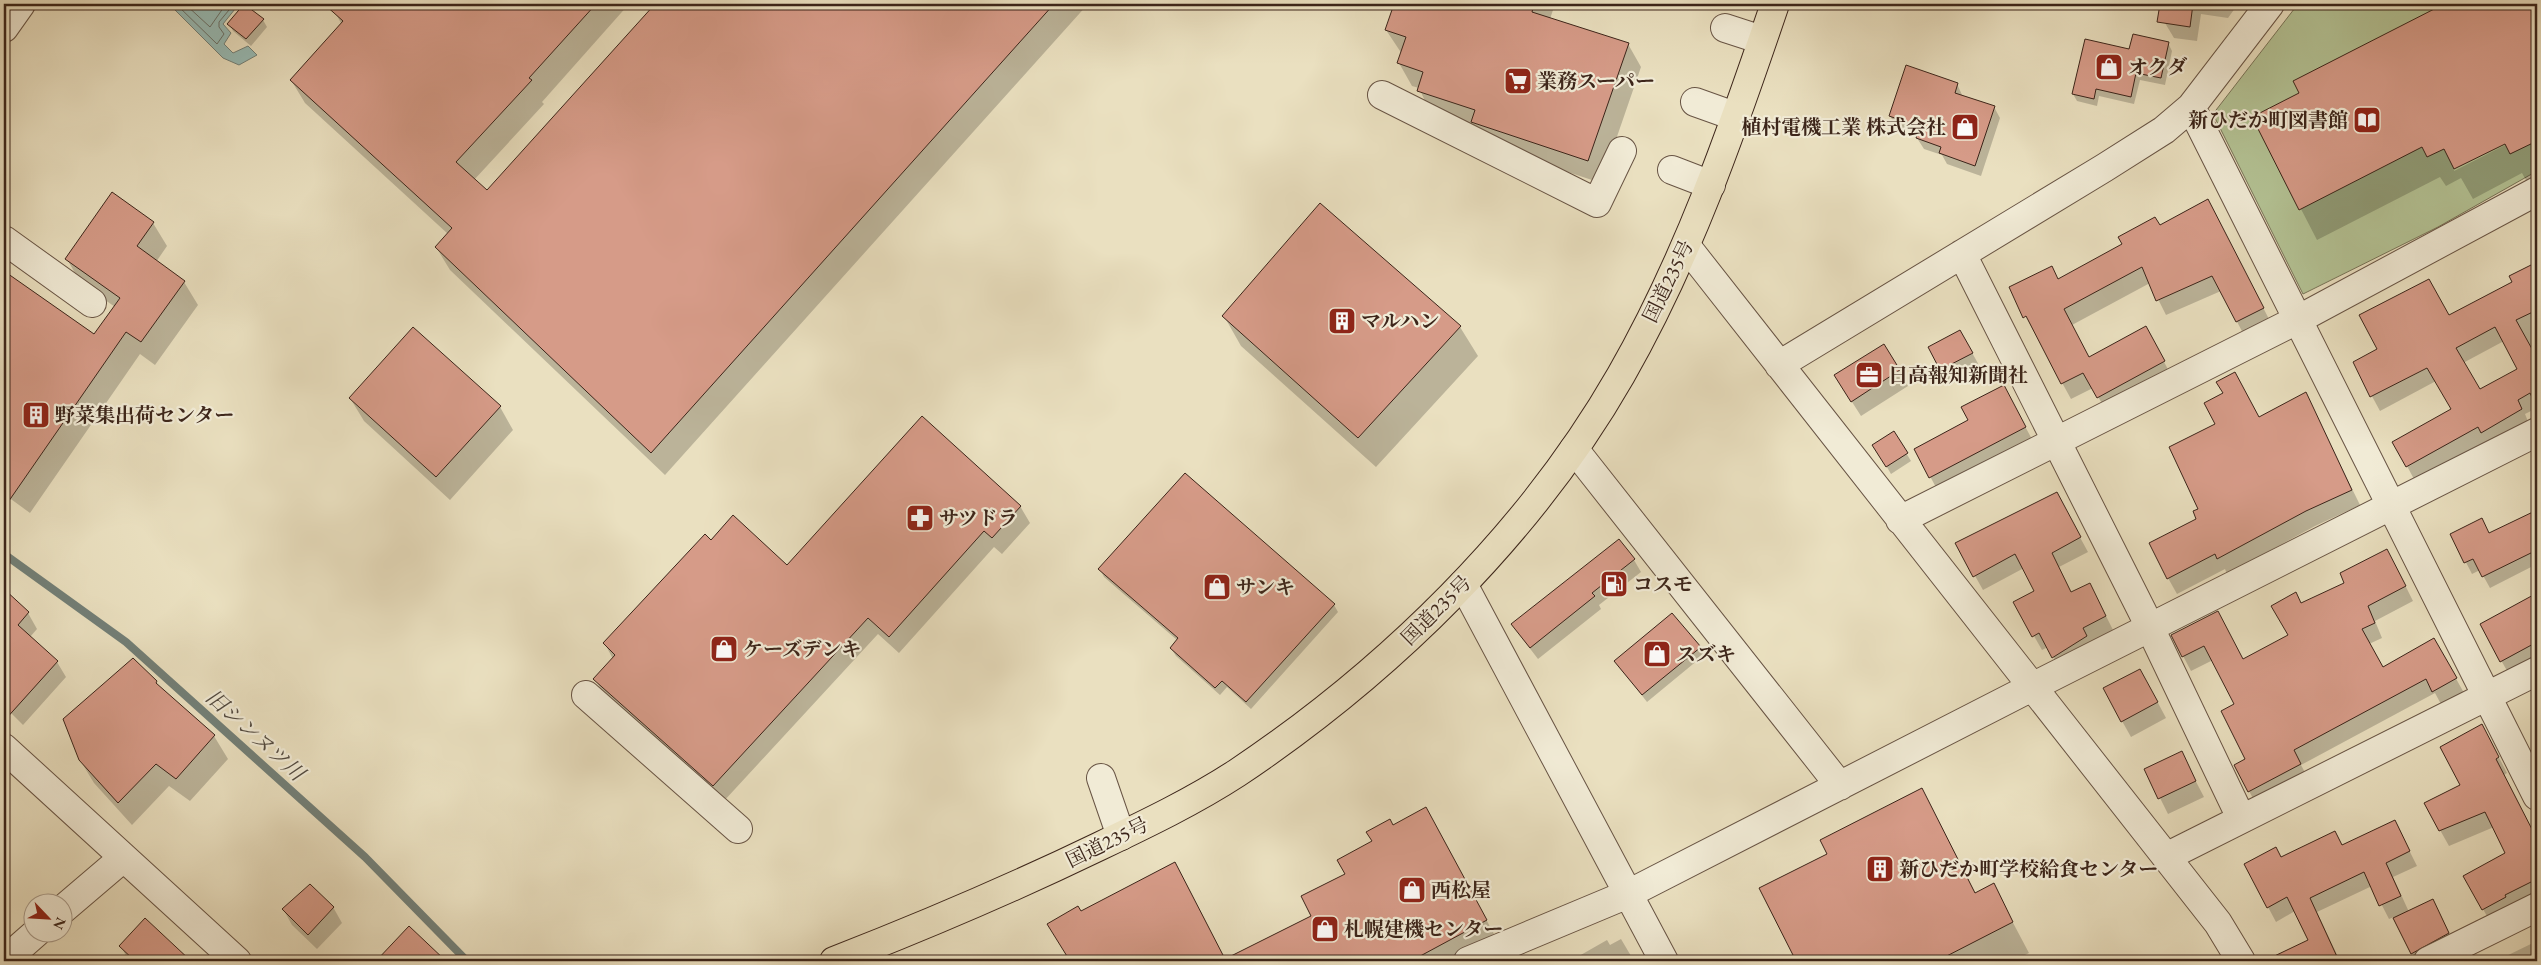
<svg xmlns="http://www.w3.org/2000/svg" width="2541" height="965" font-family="'EB Garamond','Noto Serif JP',serif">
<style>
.green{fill:#b4c395;stroke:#787458}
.water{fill:#98bcb6;stroke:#738078}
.shadow{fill:#0003;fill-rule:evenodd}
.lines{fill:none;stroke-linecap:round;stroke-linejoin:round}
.shore{stroke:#6a7068;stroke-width:1}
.stream{stroke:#738078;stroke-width:8}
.building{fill:#d69b88;stroke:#3c251a;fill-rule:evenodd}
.minor-casing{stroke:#685444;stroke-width:30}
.highway-casing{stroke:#3c251a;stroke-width:30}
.minor{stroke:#f1ebd6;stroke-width:28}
.highway{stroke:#eae0c0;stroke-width:28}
.labels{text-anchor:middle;stroke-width:4.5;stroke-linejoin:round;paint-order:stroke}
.poi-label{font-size:20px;font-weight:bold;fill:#3c251a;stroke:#f1ebd6;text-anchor:start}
.street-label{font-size:20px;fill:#3c251a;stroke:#f1ebd6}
.water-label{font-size:21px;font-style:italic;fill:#534b41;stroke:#f1ebd6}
</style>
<rect width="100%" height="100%" fill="#eae0c0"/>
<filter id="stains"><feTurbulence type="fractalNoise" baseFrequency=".004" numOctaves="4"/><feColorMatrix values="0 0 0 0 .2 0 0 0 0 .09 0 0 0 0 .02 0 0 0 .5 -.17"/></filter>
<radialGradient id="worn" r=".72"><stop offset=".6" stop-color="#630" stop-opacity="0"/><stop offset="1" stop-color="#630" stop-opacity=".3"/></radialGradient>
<path class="green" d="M2298,4H2537V171L2438,227L2303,294L2213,114Z"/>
<path class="water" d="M169,4H239L223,24L231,33L224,44L233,53L248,46L257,55L239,65L223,58Z"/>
<path class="shadow" d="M342,4H629L542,102L544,104L474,180L487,191L657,4H1088L665,475L450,270L436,247L448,234L305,103L291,80L342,25L335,12Z
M1395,4H1555L1550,19L1628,44L1641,67L1601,183L1486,145L1431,114L1419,88L1412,86L1399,63L1402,54L1386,30Z
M2168,4H2238L2228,18L2201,14L2197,41L2174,38L2165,23Z
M2447,4H2537V179L2528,184L2522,173L2473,199L2461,178L2446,186L2440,177L2317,240L2254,118L2300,94L2294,82ZM2510,140L2511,142L2454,171V168Z
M263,20L267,27L251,46L233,31L229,24Z
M2168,43L2172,51L2165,85L2140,80L2134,104L2099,96L2097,106L2077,101L2073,94L2130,50Z
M1957,84L1963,97L1994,107L2000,118L1981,176L1947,164L1942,155L1924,149L1917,138L1918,134L1897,127L1890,116Z
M112,194L153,223L167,246L156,262L184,282L198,305L155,365L140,354L30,513L4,494V273L94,336L115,307L80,282L67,259Z
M2216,216L2271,323L2245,337L2221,291L2166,315L2150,283L2072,325L2089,358L2154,343L2172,377L2107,412L2093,388L2071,399L2010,288L2059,281L2160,226Z
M2537,264V408L2525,414L2529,424L2490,447L2487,441L2415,481L2407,466L2453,410L2436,381L2380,411L2354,363L2513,283L2510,277ZM2504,341L2519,369L2479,391L2463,363Z
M1224,316L1460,327L1478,356L1376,467L1241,346Z
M1930,347H1969L1981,369L1950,385Z
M1899,370L1908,386L1861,416L1845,391Z
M2305,393L2360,505L2315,526L2227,574L2225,569L2177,594L2168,578L2198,519L2224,394L2259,418Z
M350,398L500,407L513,430L450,500L364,421Z
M2012,402L2034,443L1939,493L1916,450L1970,421Z
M1894,433L1911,461L1891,474L1874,445Z
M1020,506L1030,523L1002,554L994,547L899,653L878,634L723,802L605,696L595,679L613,659L605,644L711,542L787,567Z
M2064,508L2088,552L2059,567L2072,593L2097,598L2113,630L2090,642L2094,651L2061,671L2048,647L2042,650L2034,636L2036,591L2024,568L1983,590L1957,544Z
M2537,511V564L2490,588L2480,570L2472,574L2452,535H2490Z
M1634,560L1641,572L1599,605L1601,609L1538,659L1512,625Z
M2395,565L2413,601L2375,621L2382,638L2369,644L2383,668L2434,639L2464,693L2442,706L2435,693L2301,765L2308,778L2257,806L2249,791L2247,759L2236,705L2213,660L2191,671L2172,635L2218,612L2243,660L2290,636L2301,604Z
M1100,569L1334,605L1338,612L1251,709L1227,687L1220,695L1176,656L1171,648L1177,640L1104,577Z
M4,590L28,613L37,629L30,637L57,662L66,677L23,725L4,706Z
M2537,594V661L2510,676L2481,625Z
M1700,648L1704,655L1647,702L1616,662Z
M156,682L160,688L214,736L228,759L190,801L169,786L132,825L94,783L80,760Z
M2149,686L2166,718L2131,737L2122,721Z
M2537,697V705L2534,699Z
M2491,742L2507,773L2504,775L2537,840V898L2492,925L2465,877L2507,854L2494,827L2449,846L2440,830L2462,786Z
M2181,753L2204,797L2168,814L2146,770Z
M1921,790L1976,894L1993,885L2029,953L2013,961H1798L1761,889L1828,855Z
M2395,822L2417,866L2393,877L2409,912L2441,916L2457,949L2416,961L2394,917L2389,919L2372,886L2317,912L2340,961H2301L2295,948L2310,940L2295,911L2276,922L2268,907L2281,858L2335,832L2343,846Z
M1434,823L1494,934L1444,961H1270L1260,943L1312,917L1373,841L1393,826Z
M1187,885L1226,961H1070L1049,925L1080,913Z
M333,907L342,923L317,949L292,925L283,909Z
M145,920L190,961H121L126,956L121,946Z
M409,928L444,961H378Z
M1621,939L1634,961H1582L1579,956L1607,940L1610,945Z
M2537,941V961H2496Z"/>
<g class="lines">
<path class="shore" d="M176,4L217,44L224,34L219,27V22L234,4
M185,4L210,27L226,4"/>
<path class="stream" d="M4,554L126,642L365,857L467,961"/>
</g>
<path class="building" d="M244,4L264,19L246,39L227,24Z
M324,4H596L529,78L532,80L456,162L487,190L655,4H1054L651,453L435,247L452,228L290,80L343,21Z
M1394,4H1534L1532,12L1629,43L1588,161L1471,122L1475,110L1417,91L1423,72L1397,63L1406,37L1385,30Z
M2160,4H2193L2190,27L2157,22Z
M2444,4H2537V141L2510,154L2505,144L2454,169L2444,149L2427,157L2422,147L2299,210L2252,117L2299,93L2293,81Z
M2133,34L2169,42L2161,78L2136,73L2131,97L2096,89L2094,99L2072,94L2085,39L2129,49Z
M1906,65L1958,83L1955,93L1995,106L1975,166L1939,153L1941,147L1916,138L1920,127L1889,116Z
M112,192L154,222L137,246L185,281L141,342L126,332L4,508V271L94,334L120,298L65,259Z
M2208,199L2264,308L2236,322L2212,276L2156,301L2142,267L2064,309L2089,357L2146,326L2165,361L2097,398L2083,373L2061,384L2026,316L2023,318L2009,287L2052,266L2058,279L2122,244L2118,237L2155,217L2160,225Z
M1320,203L1461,326L1358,438L1222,316Z
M2537,262V310L2516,320L2537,358V408L2530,393L2518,400L2522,409L2481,433L2478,427L2406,467L2392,442L2451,409L2427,368L2370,397L2353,362L2377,349L2359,315L2429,279L2449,315L2512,282L2509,276ZM2495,327L2517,369L2480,389L2456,348Z
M413,327L501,406L436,477L349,398Z
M1960,330L1973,353L1940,370L1928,347Z
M1884,344L1900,370L1851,402L1834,375Z
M2235,372L2259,417L2306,392L2352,490L2306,511L2217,559L2215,554L2167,579L2149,543L2196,519L2193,511L2198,509L2169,447L2215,424L2204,403L2223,393L2216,382Z
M2004,385L2026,427L1929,478L1914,449L1968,420L1961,407Z
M922,416L1021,506L992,538L984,531L889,637L868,618L713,786L593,679L615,655L603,643L705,534L711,540L733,515L787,565Z
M1894,431L1908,453L1886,467L1872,445Z
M1185,473L1335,604L1246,702L1222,681L1215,688L1170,648L1178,638L1098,569Z
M2057,492L2081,537L2052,553L2071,592L2090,583L2106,616L2083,628L2087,636L2052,658L2039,633L2032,637L2013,602L2034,591L2015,554L1973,577L1955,543Z
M2537,510V550L2482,577L2473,559L2464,563L2450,534L2482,518L2489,533Z
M1619,539L1635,559L1592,593L1595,596L1530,648L1511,624Z
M2387,549L2406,586L2368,606L2375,623L2362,629L2383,667L2434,638L2457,678L2432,692L2426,679L2294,750L2301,764L2248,792L2234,765L2245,759L2221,711L2234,704L2204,646L2182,657L2171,635L2218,611L2243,659L2288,635L2271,606L2296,592L2301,603L2344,583L2340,573Z
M4,589L29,612L18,625L58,661L4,721Z
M2537,593V642L2500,662L2480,624Z
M1672,613L1701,647L1642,695L1614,661Z
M133,658L157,681L156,683L215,735L176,779L156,764L118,803L79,760L63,719Z
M2140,669L2158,702L2121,722L2103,688Z
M2482,724L2499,757L2496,759L2537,839V879L2505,895L2506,897L2482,910L2463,876L2505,853L2485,812L2439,831L2424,803L2460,785L2440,747Z
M2182,751L2196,781L2158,799L2144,769Z
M1922,788L1975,893L1994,883L2013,922L1937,961H1796L1759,888L1827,854L1820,840Z
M1426,807L1487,920L1411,961H1070L1047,924L1078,906L1081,911L1175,862L1225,959L1311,916L1301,896L1345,874L1337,860L1372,841L1366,832L1390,819L1393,825Z
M2395,820L2410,851L2386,863L2401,896L2379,906L2364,872L2310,898L2339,961H2264L2308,940L2287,897L2267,908L2244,864L2276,847L2281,857L2335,831L2342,845Z
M310,884L334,907L308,935L282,909Z
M2433,899L2449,933L2411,954L2393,918Z
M145,918L191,961H135L119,946Z
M409,926L446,961H376Z"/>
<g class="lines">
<defs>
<path id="minor" d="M4,28L21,4
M1725,28L1762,40
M1382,95L1597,203L1622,151
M1695,102L1737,117
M2191,107L2537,796
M1672,170L1711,185
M4,240L92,303
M1687,247L2218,923L2241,961
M1962,254L2142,611L2241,818
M1779,365L2104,168L2164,130L2191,107L2270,4
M1574,449L1840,786
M1900,520L2299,319L2537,191
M1463,584L1664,961
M586,695L738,829
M4,748L237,961
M1101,778L1121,836
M2166,857L2537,671
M62,910L123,858
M4,961L37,932
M1468,961L1628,894L2032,687L2537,432
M2428,961L2537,907"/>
<path id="highway" d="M834,961C924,926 1013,888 1100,846C1146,824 1194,801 1237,773C1388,672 1530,534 1621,375C1688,258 1732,131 1775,4"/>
</defs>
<use href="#minor" class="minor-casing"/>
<use href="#highway" class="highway-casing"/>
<use href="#minor" class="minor"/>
<use href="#highway" class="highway"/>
</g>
<defs>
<symbol id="shop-square" viewBox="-11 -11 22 22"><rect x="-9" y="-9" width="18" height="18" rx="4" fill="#8f2418" stroke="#f1ebd6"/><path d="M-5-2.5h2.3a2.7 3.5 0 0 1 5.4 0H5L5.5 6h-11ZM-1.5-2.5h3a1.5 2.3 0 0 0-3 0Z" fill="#fff"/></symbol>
<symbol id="supermarket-square" viewBox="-11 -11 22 22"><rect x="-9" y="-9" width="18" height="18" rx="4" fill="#8f2418" stroke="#f1ebd6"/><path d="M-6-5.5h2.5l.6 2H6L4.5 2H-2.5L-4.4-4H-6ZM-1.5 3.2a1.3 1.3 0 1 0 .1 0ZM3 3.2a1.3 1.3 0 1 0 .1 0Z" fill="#fff"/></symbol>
<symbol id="library-square" viewBox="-11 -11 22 22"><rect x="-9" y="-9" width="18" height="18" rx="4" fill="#8f2418" stroke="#f1ebd6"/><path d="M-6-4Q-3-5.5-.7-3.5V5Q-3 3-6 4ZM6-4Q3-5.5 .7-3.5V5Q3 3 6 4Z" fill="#fff"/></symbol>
<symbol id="building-square" viewBox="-11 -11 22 22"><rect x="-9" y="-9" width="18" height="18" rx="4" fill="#8f2418" stroke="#f1ebd6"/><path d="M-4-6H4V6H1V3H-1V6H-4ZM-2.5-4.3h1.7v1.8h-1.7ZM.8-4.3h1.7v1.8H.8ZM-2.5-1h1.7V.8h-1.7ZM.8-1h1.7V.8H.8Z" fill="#fff"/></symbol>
<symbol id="office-square" viewBox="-11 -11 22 22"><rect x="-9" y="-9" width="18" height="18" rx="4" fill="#8f2418" stroke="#f1ebd6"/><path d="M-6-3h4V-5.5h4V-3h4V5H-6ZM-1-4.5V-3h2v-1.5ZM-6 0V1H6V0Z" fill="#fff"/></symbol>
<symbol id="pharmacy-square" viewBox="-11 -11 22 22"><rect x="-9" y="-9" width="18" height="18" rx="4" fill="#8f2418" stroke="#f1ebd6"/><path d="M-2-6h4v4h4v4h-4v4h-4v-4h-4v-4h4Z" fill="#fff"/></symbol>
<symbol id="fuel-square" viewBox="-11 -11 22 22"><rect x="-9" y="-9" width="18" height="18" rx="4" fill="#8f2418" stroke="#f1ebd6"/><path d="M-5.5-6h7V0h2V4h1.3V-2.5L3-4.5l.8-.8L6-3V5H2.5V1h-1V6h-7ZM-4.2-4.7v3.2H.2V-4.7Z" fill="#fff"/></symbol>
</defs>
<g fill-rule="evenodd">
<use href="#shop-square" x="2093" y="51" width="32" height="32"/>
<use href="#supermarket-square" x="1502" y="65" width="32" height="32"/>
<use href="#library-square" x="2351" y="104" width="32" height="32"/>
<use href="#shop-square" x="1949" y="111" width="32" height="32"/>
<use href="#building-square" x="1326" y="305" width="32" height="32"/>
<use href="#office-square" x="1853" y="359" width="32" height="32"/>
<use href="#building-square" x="20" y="399" width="32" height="32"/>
<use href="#pharmacy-square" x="904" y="502" width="32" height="32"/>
<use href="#fuel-square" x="1598" y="568" width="32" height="32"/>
<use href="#shop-square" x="1201" y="571" width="32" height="32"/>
<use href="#shop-square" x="708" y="633" width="32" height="32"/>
<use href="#shop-square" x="1641" y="638" width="32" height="32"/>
<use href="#building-square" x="1864" y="853" width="32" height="32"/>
<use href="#shop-square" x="1396" y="874" width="32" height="32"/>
<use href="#shop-square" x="1309" y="913" width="32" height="32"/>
</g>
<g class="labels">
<g class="poi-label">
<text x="2128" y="74">オクダ</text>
<text x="1537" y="88">業務スーパー</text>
<text x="2348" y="127" text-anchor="end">新ひだか町図書館</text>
<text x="1946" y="134" text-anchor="end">植村電機工業 株式会社</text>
<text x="1361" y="328">マルハン</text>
<text x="1888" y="382">日高報知新聞社</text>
<text x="55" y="422">野菜集出荷センター</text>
<text x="939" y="525">サツドラ</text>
<text x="1633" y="591">コスモ</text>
<text x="1236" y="594">サンキ</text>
<text x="743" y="656">ケーズデンキ</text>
<text x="1676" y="661">スズキ</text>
<text x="1899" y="876">新ひだか町学校給食センター</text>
<text x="1431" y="897">西松屋</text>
<text x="1344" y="936">札幌建機センター</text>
</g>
<g class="street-label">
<text transform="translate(1668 281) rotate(-64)" y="7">国道235号</text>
<text transform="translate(1436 610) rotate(-45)" y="7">国道235号</text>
<text transform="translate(1107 842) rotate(-26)" y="7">国道235号</text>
</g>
<g class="water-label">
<text transform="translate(255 735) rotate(42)" y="7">旧シンヌツ川</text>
</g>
</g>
<rect width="2541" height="965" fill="none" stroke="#eae0c0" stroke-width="20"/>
<rect x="5" y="5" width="2531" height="955" fill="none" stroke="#3c251a" stroke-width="2.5"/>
<rect x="10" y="10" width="2521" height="945" fill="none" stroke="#3c251a"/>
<g transform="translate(48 918) rotate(115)"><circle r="24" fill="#f1ebd6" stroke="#a99c8b"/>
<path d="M0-4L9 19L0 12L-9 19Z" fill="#8f2418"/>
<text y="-8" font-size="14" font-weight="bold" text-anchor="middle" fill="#3c251a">N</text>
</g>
<rect width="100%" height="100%" filter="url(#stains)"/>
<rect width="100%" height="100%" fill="url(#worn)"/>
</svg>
